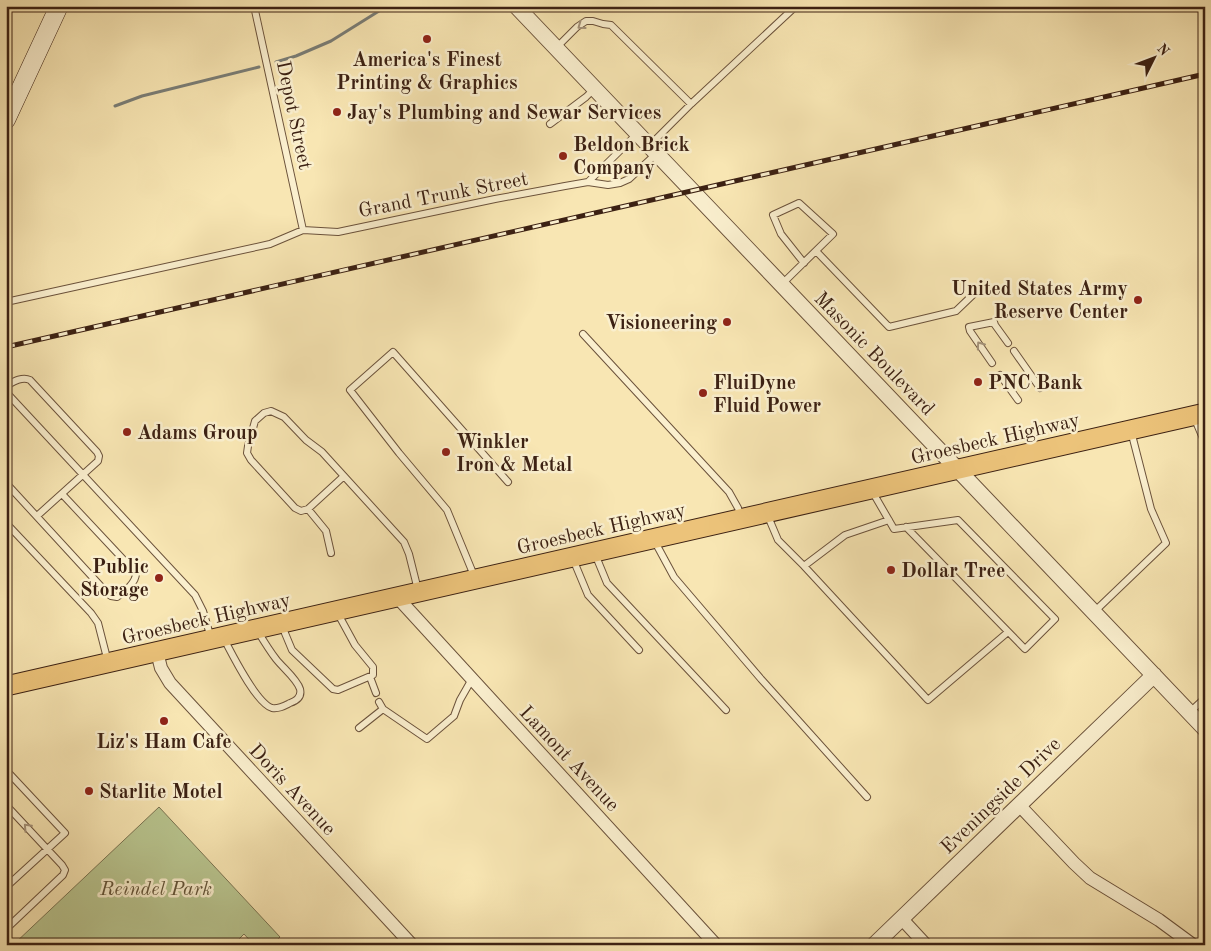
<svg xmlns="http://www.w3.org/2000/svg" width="1211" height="951" font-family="'Old Standard TT',serif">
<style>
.green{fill:#b9c690;stroke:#7a7452}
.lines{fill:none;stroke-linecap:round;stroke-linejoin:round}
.stream{stroke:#7a7e77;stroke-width:3}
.service-casing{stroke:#6b523b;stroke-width:8}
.minor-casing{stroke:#6b523b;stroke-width:14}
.tertiary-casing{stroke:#6b523b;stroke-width:17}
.secondary-casing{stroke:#3c2113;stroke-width:19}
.primary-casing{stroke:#3c2113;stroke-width:21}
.service{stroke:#faefce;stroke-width:6}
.minor{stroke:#faefce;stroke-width:12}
.tertiary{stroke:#faefce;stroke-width:15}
.secondary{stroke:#faefce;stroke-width:18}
.primary{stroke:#ecc37a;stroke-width:19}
.rail-casing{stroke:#3c2113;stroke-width:5}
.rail{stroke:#faefce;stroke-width:3;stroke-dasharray:9;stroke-linecap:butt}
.oneway{stroke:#a4927a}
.poi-dot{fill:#8f2418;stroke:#faefce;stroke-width:2}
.labels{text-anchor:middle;stroke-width:5;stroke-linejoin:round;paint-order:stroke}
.poi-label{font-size:20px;font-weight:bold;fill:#3c2113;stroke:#faefce;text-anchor:start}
.street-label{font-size:20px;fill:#3c2113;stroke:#faefce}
.park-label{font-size:20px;font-style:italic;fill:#625338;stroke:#faefce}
</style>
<rect width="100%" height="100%" fill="#f8e6b3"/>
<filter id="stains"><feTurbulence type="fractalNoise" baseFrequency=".004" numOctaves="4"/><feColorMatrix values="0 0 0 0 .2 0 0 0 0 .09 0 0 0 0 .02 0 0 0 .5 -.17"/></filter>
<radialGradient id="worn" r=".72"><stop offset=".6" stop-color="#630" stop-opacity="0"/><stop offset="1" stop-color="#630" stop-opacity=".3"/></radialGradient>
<path class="green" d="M159,807L280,937L272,945H254L244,934L233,945H13Z"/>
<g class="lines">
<path class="stream" d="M276,62L296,56L331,41L387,6
M115,106L142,96L259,67"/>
<defs>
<path id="service" d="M254,6L303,230
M556,48L577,27L586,21H593L603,24L611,25L691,104
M550,124L586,97L594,89
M650,145L691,104L796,6
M588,182L637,134
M816,251L889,327L956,311L980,288
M782,284L833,234L799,203L773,215L781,234L804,263
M6,302L270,244L303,230L338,232L495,199L565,186L588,182L608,185L620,183L629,179L657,153
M583,334L729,492L738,508L741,518
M1014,351L1040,388
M992,363L970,331L969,327L994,322L995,325L1008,343
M1000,375L1018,400
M6,386C13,382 22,376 30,380L97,452L99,456L98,461L37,516
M6,392L195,595L203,611L211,638
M1194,417L1205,443
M344,476L308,509L301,511L295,508L251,460L247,453L248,446L255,421L264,413L271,411L284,417L306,440L322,452L404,542L409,554L418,590
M6,483L108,594L111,596L117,597C125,591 136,583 136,573L62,494
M872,491L894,529L958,520L1055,619L1025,649L906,527
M308,509L326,531L331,553
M767,514L778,540L804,566L845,535L889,520
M6,523L91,613L98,623L108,662
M654,540L674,577L761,679L867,797
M595,554L607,583L726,710
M573,559L588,595L639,650
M804,566L928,700L1008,632
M475,578L447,510L399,453L350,390L393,352L508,482
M1094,612L1166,543L1151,509L1131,431
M282,626L292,650L333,689L338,690L373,675V667L355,645L337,612
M224,639C232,654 256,703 272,708C279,709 284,706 290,703C296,701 302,697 300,689C297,679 283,668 276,659C269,650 263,640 257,630
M370,677L376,693
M379,702L383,709L427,739L454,716L460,700L472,679
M1190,712L1205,698
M359,728L383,709
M6,770L65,833L6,887
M6,805L62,865L65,870L63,875L6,929"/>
<path id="minor" d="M397,597L716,945
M157,652L161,668L170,683L412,945
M1019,805L1074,863L1090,878L1159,920L1193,945
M901,918L926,945"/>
<path id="tertiary" d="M516,6L1205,729
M874,945L1154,675"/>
<path id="secondary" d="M6,120L59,6"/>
<path id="primary" d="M6,686L1205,413"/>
</defs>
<use href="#service" class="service-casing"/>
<use href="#minor" class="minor-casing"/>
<use href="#tertiary" class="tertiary-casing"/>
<use href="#secondary" class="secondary-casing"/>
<use href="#primary" class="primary-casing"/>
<use href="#service" class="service"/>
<use href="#minor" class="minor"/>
<use href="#tertiary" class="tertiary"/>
<use href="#secondary" class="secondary"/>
<use href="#primary" class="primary"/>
<defs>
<path id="rail" d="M6,347L1205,74"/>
</defs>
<use href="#rail" class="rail-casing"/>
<use href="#rail" class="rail"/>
</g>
<defs><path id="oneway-chevron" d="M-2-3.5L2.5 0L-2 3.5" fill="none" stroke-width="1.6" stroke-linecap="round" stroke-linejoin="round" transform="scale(1.25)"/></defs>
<g class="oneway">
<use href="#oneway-chevron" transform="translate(581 26) rotate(144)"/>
<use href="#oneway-chevron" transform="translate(980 345) rotate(-125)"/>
<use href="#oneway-chevron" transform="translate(27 827) rotate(-133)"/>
</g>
<g class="poi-dot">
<circle cx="427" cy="39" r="5"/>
<circle cx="337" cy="112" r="5"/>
<circle cx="563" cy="156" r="5"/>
<circle cx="1138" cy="300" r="5"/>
<circle cx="727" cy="322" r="5"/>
<circle cx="978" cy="382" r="5"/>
<circle cx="703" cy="393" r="5"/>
<circle cx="127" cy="432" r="5"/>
<circle cx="446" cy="452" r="5"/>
<circle cx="891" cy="570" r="5"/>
<circle cx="159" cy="578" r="5"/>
<circle cx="164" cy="721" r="5"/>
<circle cx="89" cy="791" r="5"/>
</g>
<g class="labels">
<g class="poi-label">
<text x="427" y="66" text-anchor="middle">America's Finest<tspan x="427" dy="23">Printing &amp; Graphics</tspan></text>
<text x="347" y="119">Jay's Plumbing and Sewar Services</text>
<text x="573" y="151">Beldon Brick<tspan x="573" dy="23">Company</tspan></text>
<text x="1128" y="295" text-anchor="end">United States Army<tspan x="1128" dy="23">Reserve Center</tspan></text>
<text x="717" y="329" text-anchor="end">Visioneering</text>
<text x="713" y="389">FluiDyne<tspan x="713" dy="23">Fluid Power</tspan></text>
<text x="988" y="389">PNC Bank</text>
<text x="137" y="439">Adams Group</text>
<text x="456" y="448">Winkler<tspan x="456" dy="23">Iron &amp; Metal</tspan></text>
<text x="149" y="573" text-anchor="end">Public<tspan x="149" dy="23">Storage</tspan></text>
<text x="901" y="577">Dollar Tree</text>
<text x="164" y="748" text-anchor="middle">Liz's Ham Cafe</text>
<text x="99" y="798">Starlite Motel</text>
</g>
<g class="street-label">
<text transform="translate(295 115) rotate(78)" y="7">Depot Street</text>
<text transform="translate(443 194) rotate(-11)" y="7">Grand Trunk Street</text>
<text transform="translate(875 353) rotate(46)" y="7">Masonic Boulevard</text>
<text transform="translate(995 438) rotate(-13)" y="7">Groesbeck Highway</text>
<text transform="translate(601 528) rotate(-13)" y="7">Groesbeck Highway</text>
<text transform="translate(206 618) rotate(-13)" y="7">Groesbeck Highway</text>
<text transform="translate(570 758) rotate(47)" y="7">Lamont Avenue</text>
<text transform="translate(293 789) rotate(47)" y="7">Doris Avenue</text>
<text transform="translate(1000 795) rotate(-44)" y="7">Eveningside Drive</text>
</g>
<g class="park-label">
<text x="156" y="895">Reindel Park</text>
</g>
</g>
<rect width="1211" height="951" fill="none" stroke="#f8e6b3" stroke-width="25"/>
<rect x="8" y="8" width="1196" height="936" fill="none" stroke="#3c2113" stroke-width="2.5"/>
<rect x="12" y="12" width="1186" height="926" fill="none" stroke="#3c2113"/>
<g transform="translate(1154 58) rotate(48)" stroke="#faefce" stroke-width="4" paint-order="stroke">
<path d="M0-4L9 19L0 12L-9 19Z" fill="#3c2113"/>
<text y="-8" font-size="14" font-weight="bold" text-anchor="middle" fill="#3c2113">N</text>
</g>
<rect width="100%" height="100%" filter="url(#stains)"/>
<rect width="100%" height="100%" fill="url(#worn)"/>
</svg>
